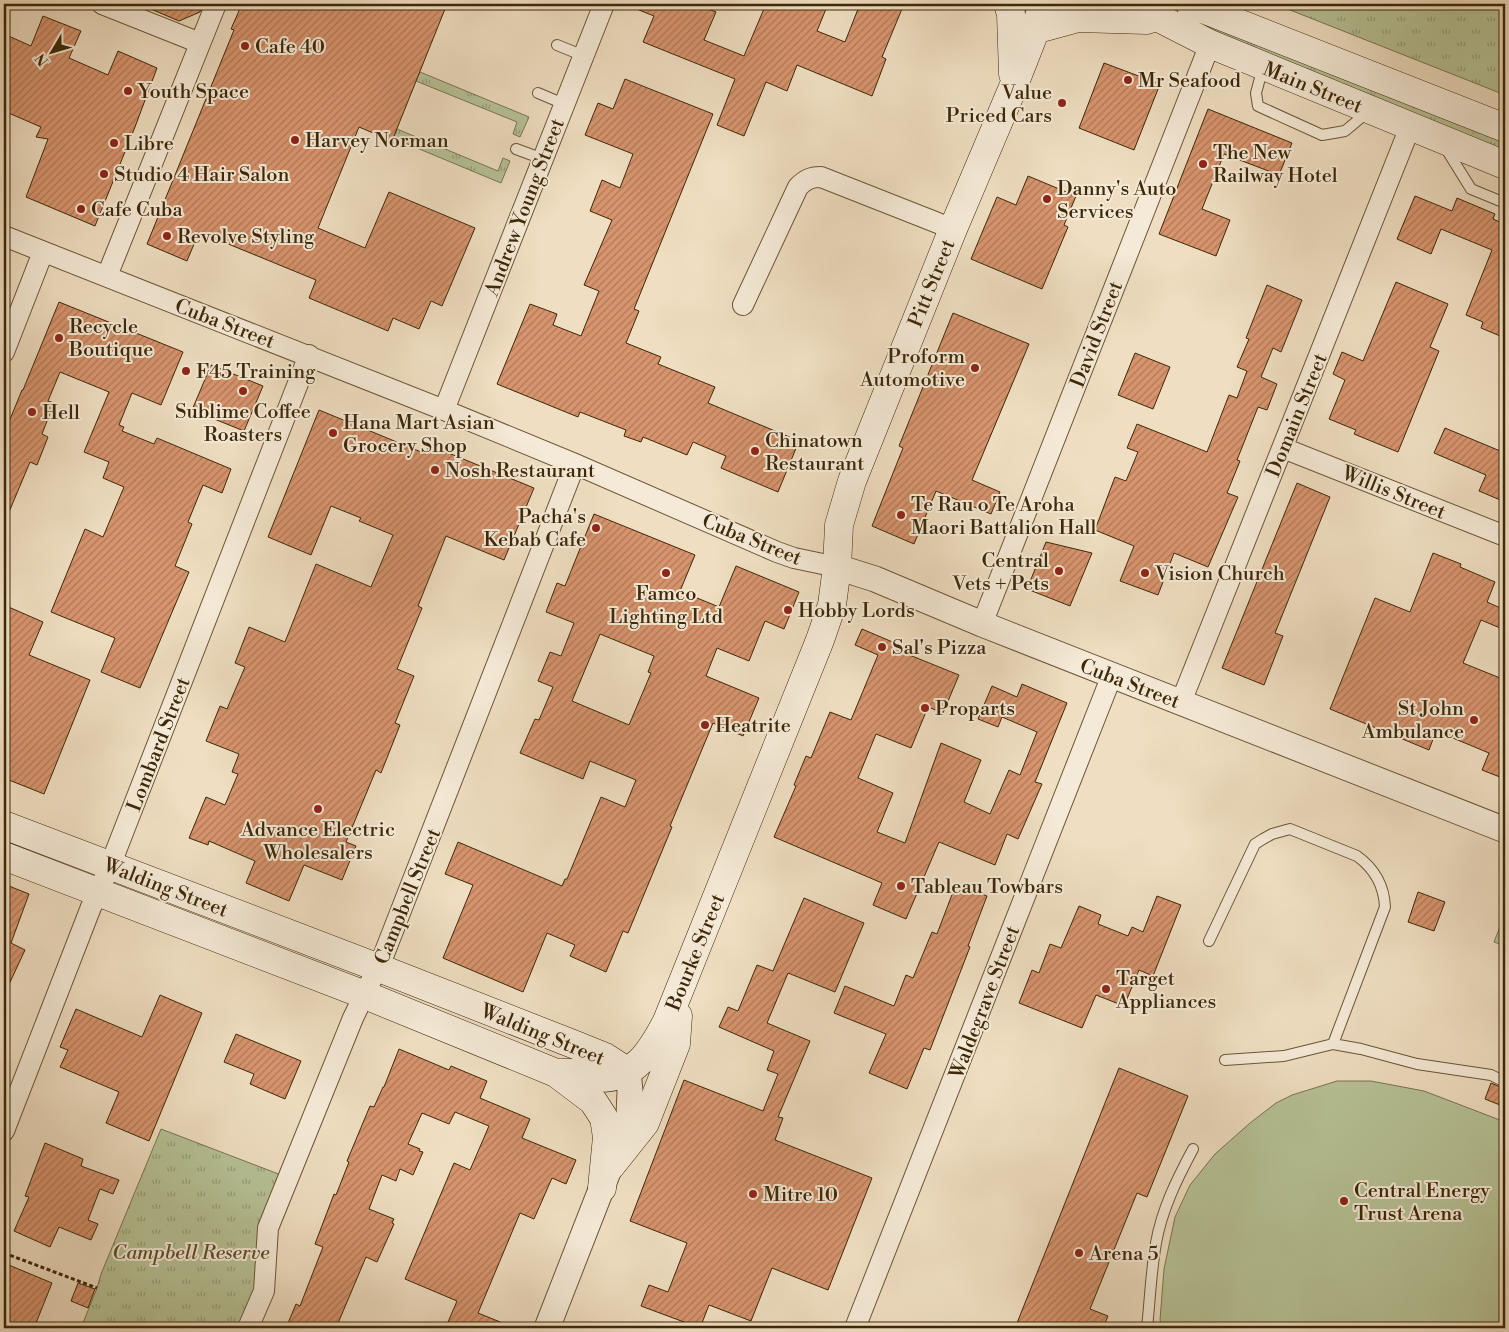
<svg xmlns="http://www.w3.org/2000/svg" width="1509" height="1332" font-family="'Libre Bodoni',serif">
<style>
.grass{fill:url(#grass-tufts);stroke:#7a7550}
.garden{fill:#b6c296;stroke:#7a7550}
.building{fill:url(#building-hatch);stroke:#3d2809;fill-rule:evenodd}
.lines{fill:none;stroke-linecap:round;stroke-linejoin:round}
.service-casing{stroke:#6a5637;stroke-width:12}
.minor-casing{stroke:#6a5637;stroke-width:22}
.tertiary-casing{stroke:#6a5637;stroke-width:27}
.secondary-casing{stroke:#3d2809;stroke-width:29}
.path{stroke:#3d2809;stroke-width:3;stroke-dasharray:4 2.5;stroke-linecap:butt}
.service{stroke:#f5ead7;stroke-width:10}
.minor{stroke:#f5ead7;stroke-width:20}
.tertiary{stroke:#f5ead7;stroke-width:25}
.secondary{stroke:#f5ead7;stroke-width:28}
.poi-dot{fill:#8f2418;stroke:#f5ead7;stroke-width:2}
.labels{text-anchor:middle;stroke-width:4;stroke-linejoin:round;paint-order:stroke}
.poi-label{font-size:20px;fill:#3d2809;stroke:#f5ead7;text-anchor:start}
.street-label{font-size:20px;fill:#3d2809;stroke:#f5ead7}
.park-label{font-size:20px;font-style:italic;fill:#5b4e2c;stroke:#f5ead7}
</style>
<defs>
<pattern id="grass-tufts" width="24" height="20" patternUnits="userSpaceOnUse" patternTransform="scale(1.25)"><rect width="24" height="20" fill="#b6c296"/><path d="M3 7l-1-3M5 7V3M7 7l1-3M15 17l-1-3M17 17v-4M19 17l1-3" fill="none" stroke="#959e79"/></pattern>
<pattern id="building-hatch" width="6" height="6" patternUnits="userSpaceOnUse" patternTransform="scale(1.25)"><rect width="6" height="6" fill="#d7946d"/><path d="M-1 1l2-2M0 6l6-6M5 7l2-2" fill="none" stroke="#b07958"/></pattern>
</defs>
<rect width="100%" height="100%" fill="#efdec1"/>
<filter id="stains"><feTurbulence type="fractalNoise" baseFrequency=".004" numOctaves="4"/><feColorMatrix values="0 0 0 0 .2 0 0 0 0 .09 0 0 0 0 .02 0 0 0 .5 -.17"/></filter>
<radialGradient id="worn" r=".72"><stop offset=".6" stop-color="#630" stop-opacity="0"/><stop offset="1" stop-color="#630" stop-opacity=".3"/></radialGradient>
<path class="grass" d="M1275,4H1505V95Z
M1188,16L1505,142V151L1233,43L1187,19Z
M420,72L529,117L520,137L513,134L517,122L416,81Z
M397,129L498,171L503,158L510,161L501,183L393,138Z
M1505,914V946L1494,942Z
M161,1129L289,1178L248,1328H81L97,1288L101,1274Z"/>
<path class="garden" d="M1337,1081H1371L1424,1091L1505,1122V1328H1162L1160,1320L1164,1269L1175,1217L1190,1185L1215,1154L1250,1123L1276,1103L1292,1095Z"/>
<path class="building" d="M139,4H203L200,12L179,21Z
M242,4H447L392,141L359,127L318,228L365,248L389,192L475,228L442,306L431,301L419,329L393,318L388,331L309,298L316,280L199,232L187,261L147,244L234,30L231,29Z
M624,4H695L716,12L704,40L744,56L766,4H828L817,31L845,42L860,4H904L882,57L886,59L872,96L797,65L787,91L766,82L744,136L717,125L735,79L643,42L654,16Z
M43,16L81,31L69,58L108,75L118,51L157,68L135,127L95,226L26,197L48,139L36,137L41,127L4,111V34L31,46Z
M1104,63L1160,84L1134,150L1079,128Z
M625,79L713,114L634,309L639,311L626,343L661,357L658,364L715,387L708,403L799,441L778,492L721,468L726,456L693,442L687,455L643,437L641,442L624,436L626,430L580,412L578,417L497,384L530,304L557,314L553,325L581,336L599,291L584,285L612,220L590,211L602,180L620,188L633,154L585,135L598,103L613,109Z
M1208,109L1292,143L1279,175L1224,154L1202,209L1230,220L1216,256L1159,234Z
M1028,176L1076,196L1064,225L1068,227L1042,289L971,259L997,197L1016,205Z
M1415,196L1452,211L1457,198L1495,214L1493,219L1502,223L1505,218V338L1481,328L1483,322L1466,315L1492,250L1441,229L1431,254L1397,239Z
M1396,282L1448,304L1430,347L1439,351L1398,452L1354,434L1356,430L1329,419L1345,380L1333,374L1342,352L1363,361Z
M1267,285L1302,300L1281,352L1273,348L1261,377L1277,384L1267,410L1258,407L1237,460L1240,461L1227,493L1238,497L1208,567L1174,553L1158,595L1120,581L1134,546L1095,530L1115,477L1126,481L1138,452L1127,448L1137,424L1207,452L1229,395L1237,398L1247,371L1237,367L1249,339L1246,338Z
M59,302L183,352L161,405L132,393L119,425L124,427L122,431L154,444L157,438L231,469L222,493L203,485L188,522L192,524L175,566L189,572L140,688L101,672L115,638L51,612L85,529L103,537L124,487L103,478L109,462L84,452L109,392L60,372L48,401L54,403L42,434L48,437L37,465L30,462L4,524V434L22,390H23Z
M953,313L1029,344L972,480L1000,492L991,514L936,491L914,544L872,526L903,448L899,446Z
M1135,353L1170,367L1153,409L1118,395Z
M211,365L263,386L244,431L192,410Z
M319,410L426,454L429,445L534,488L504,560L446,536L418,606L422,608L397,669L414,676L395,723L400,725L381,773L376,770L346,842L356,846L342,880L304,865L289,901L246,883L255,861L209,841L208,845L189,838L206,797L225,805L238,774L232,772L239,754L206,741L220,706L227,709L245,667L235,663L249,627L285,642L316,564L371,587L393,535L359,521L361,518L331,506L311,555L268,537Z
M1445,428L1505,453V502L1479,491L1486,475L1434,453Z
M1297,483L1330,497L1275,633L1283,636L1264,685L1222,668Z
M594,514L695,555L680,591L719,607L736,566L799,592L784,629L765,621L749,661L717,648L706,676L759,698L743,736L713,723L670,826L672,827L628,933L623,931L606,972L570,956L575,945L547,933L523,992L443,958L473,885L445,874L458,842L562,886L565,879H567L601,797L625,807L636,780L590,761L583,779L520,753L535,719L539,720L553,687L538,681L550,652L561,656L574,623L546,612L557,583L565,586ZM600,634L654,656L648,672L651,673L629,725L572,701Z
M1046,542L1092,553L1070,606L1027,589Z
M1433,553L1461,564L1460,567L1495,582L1487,602L1505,610V630L1481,620L1463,663L1505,680V779L1482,770L1489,753L1436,731L1429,750L1330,709L1375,598L1410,612Z
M4,605L43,622L29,655L90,680L44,794L4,778Z
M862,629L909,649L907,654L959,675L943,713L928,707L911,748L876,734L858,778L893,793L877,832L905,843L941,743L981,760L964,802L990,814L1009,770L1020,775L1037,732L1002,717L998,727L978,719L992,686L1017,697L1022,684L1067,703L1035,782L1042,784L1018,839L1007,834L995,865L939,842L906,919L873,905L882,883L774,837L796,786L794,785L806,756L811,758L830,712L851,720L878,655L855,645Z
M4,884L29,894L11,943L25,950L4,995Z
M956,884L987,896L968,946L970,947L930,1050L924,1048L907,1089L869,1073L886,1034L834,1013L845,986L894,1006L906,975L913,978L932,932L937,934Z
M1418,892L1445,902L1434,931L1408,922Z
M1157,896L1181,905L1153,976L1139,970L1124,1006L1096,995L1082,1028L1019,1003L1032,970L1039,973L1050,944L1061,948L1079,906L1101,915L1098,924L1128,936L1132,927L1143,932Z
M804,898L864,923L835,992L788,973L767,1023L810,1041L778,1117L783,1118L775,1140L872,1178L828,1290L772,1268L751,1321L709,1305L700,1328L641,1306L649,1285L668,1292L687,1243L630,1221L684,1080L763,1111L778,1074L767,1070L774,1051L719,1027L728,1007L738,1011L757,965L773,971Z
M160,995L202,1013L149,1141L106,1123L119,1092L60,1067L68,1050L60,1047L76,1009L142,1037Z
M236,1034L301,1061L285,1099L250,1084L254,1074L224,1062Z
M399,1049L449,1070L451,1066L487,1081L480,1098L530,1119L522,1138L576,1160L566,1184L552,1178L534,1219L520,1213L478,1313L515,1328H463L448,1322L457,1301L405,1279L454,1163L470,1170L489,1126L455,1112L449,1124L422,1113L408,1144L420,1149L419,1151L423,1152L413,1175L400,1169L396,1181L382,1175L369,1209L394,1219L392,1223L394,1224L377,1262L366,1257L336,1328H286L296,1304L300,1306L323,1247L315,1244L334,1194L336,1195L349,1162L347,1161L370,1106L374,1107L383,1087H384Z
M1119,1068L1188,1096L1147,1197L1137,1193L1090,1309L1108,1316L1103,1328H1015Z
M1491,1083L1505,1089V1107L1485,1099Z
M45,1143L83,1159L81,1166L119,1180L113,1194L100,1189L88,1220L98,1224L91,1240L59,1227L50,1247L14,1231L29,1197L25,1196Z
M4,1263L52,1283L34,1328H4Z
M78,1283L95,1289L88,1308L71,1301Z"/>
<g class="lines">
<defs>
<path id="service" d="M557,45L584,56
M1263,67L1256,93L1258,106L1322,135L1345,131L1369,111
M538,93L564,104
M1445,147L1471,189L1505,203
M516,149L543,159
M1209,941L1255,844L1263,839L1272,834L1290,829L1357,856C1375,869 1384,885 1385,907L1333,1044
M1225,1060L1284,1056L1333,1044L1361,1049L1417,1064L1491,1075L1505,1082
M1147,1328C1150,1300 1151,1271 1156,1243C1162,1209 1177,1179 1193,1149"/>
<path id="minor" d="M102,4L200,43
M4,236L444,410L575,464L777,552L794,558L837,567
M107,276L216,4
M743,305L798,187C805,180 810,177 821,177L953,229
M4,352L43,252
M444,410L604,4
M1283,448L1505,536
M982,624L1210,44
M1181,702L1410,127
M4,1131L91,907L110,866L309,355
M248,1328L264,1291L268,1228L353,1018L384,954L575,464
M855,1328L1112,675"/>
<path id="tertiary" d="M837,567L875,579L982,624L1505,830
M547,1328L620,1141L629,1116L630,1091L628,1072"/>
<path id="secondary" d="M1008,4L1011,14L1013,74
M1123,4L1163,20L1210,44L1505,165
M1190,4L1505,128
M1034,30L1078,18L1147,20
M4,825L379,968L578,1046L605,1057L628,1072
M4,856L365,995L556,1073C563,1073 572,1072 579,1074C586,1075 592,1078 599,1078C635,1079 652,1050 667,1021L820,640L832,605L837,567L839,525L852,481L953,229L1014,85L1032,39L1043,4
M556,1073L593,1101L604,1118L607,1137L602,1188
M610,1167L645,1123L676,1044L678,1016"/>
</defs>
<use href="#service" class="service-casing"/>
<use href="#minor" class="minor-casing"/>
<use href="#tertiary" class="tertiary-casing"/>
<use href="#secondary" class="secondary-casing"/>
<path class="path" d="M4,1253L97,1288"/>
<use href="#service" class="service"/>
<use href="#minor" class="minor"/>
<use href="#tertiary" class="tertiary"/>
<use href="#secondary" class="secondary"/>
</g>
<g class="poi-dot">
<circle cx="245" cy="46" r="5"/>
<circle cx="1128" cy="80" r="5"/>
<circle cx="128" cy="91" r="5"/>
<circle cx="1062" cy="103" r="5"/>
<circle cx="295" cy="140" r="5"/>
<circle cx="114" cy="143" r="5"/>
<circle cx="1203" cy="164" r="5"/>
<circle cx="104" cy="174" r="5"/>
<circle cx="1047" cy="199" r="5"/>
<circle cx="81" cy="209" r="5"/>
<circle cx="167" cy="236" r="5"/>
<circle cx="59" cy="338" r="5"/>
<circle cx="975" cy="368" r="5"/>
<circle cx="186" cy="371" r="5"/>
<circle cx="243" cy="391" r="5"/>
<circle cx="32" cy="412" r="5"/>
<circle cx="333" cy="433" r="5"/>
<circle cx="755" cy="451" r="5"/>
<circle cx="435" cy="470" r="5"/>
<circle cx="901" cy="515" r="5"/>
<circle cx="596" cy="528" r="5"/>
<circle cx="1059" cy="571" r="5"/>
<circle cx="666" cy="573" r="5"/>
<circle cx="1145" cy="573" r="5"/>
<circle cx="788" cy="610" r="5"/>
<circle cx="882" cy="647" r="5"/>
<circle cx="925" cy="708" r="5"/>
<circle cx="1474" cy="720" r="5"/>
<circle cx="705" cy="725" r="5"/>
<circle cx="318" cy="809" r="5"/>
<circle cx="901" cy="886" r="5"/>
<circle cx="1106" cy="989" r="5"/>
<circle cx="753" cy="1194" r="5"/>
<circle cx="1344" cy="1201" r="5"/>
<circle cx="1079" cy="1253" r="5"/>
</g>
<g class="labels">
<g class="poi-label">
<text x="255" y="53">Cafe 40</text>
<text x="1138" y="87">Mr Seafood</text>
<text x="138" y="98">Youth Space</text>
<text x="1052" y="99" text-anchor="end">Value<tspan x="1052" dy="23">Priced Cars</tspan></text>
<text x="305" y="147">Harvey Norman</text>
<text x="124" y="150">Libre</text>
<text x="1213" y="159">The New<tspan x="1213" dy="23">Railway Hotel</tspan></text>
<text x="114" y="181">Studio 4 Hair Salon</text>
<text x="1057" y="195">Danny's Auto<tspan x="1057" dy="23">Services</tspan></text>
<text x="91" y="216">Cafe Cuba</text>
<text x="177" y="243">Revolve Styling</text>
<text x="69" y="333">Recycle<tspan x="69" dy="23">Boutique</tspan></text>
<text x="965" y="363" text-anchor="end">Proform<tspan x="965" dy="23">Automotive</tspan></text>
<text x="196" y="378">F45 Training</text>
<text x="243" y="418" text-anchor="middle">Sublime Coffee<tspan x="243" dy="23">Roasters</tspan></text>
<text x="42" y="419">Hell</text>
<text x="343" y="429">Hana Mart Asian<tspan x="343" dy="23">Grocery Shop</tspan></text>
<text x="765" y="447">Chinatown<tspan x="765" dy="23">Restaurant</tspan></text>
<text x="445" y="477">Nosh Restaurant</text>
<text x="911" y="511">Te Rau o Te Aroha<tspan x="911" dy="23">Maori Battalion Hall</tspan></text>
<text x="586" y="523" text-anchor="end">Pacha's<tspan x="586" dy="23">Kebab Cafe</tspan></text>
<text x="1049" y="567" text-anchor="end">Central<tspan x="1049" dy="23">Vets + Pets</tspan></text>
<text x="1155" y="580">Vision Church</text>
<text x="666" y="600" text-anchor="middle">Famco<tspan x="666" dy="23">Lighting Ltd</tspan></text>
<text x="798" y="617">Hobby Lords</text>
<text x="892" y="654">Sal's Pizza</text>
<text x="935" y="715">Proparts</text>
<text x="1464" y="715" text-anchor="end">St John<tspan x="1464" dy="23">Ambulance</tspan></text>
<text x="715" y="732">Heatrite</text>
<text x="318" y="836" text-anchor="middle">Advance Electric<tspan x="318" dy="23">Wholesalers</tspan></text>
<text x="911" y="893">Tableau Towbars</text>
<text x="1116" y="985">Target<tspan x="1116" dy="23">Appliances</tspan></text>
<text x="1354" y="1197">Central Energy<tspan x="1354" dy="23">Trust Arena</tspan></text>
<text x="763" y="1201">Mitre 10</text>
<text x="1089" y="1260">Arena 5</text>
</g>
<g class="street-label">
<text transform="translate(1313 87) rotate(22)" y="7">Main Street</text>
<text transform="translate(524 207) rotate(-69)" y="7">Andrew Young Street</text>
<text transform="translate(931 283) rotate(-68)" y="7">Pitt Street</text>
<text transform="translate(225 323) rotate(21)" y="7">Cuba Street</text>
<text transform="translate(1096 334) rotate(-69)" y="7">David Street</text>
<text transform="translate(1296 415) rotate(-68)" y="7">Domain Street</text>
<text transform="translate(1394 492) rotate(22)" y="7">Willis Street</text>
<text transform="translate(752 539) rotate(22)" y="7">Cuba Street</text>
<text transform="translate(1130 683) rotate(21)" y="7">Cuba Street</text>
<text transform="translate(158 744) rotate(-69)" y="7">Lombard Street</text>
<text transform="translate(166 887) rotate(21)" y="7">Walding Street</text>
<text transform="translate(407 896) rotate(-68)" y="7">Campbell Street</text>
<text transform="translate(695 952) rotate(-68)" y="7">Bourke Street</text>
<text transform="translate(984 1002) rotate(-69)" y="7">Waldegrave Street</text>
<text transform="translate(543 1034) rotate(22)" y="7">Walding Street</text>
</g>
<g class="park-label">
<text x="191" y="1259">Campbell Reserve</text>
</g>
</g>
<rect width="1509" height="1332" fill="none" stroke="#efdec1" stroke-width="20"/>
<rect x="5" y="5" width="1499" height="1322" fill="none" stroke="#3d2809" stroke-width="2.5"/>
<rect x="10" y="10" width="1489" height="1312" fill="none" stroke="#3d2809"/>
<g transform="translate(52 52) rotate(232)" stroke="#f5ead7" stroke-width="4" paint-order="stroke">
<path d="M0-4L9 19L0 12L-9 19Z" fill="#3d2809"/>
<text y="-8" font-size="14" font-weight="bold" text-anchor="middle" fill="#3d2809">N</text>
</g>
<rect width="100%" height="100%" filter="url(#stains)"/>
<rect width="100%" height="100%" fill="url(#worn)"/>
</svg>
